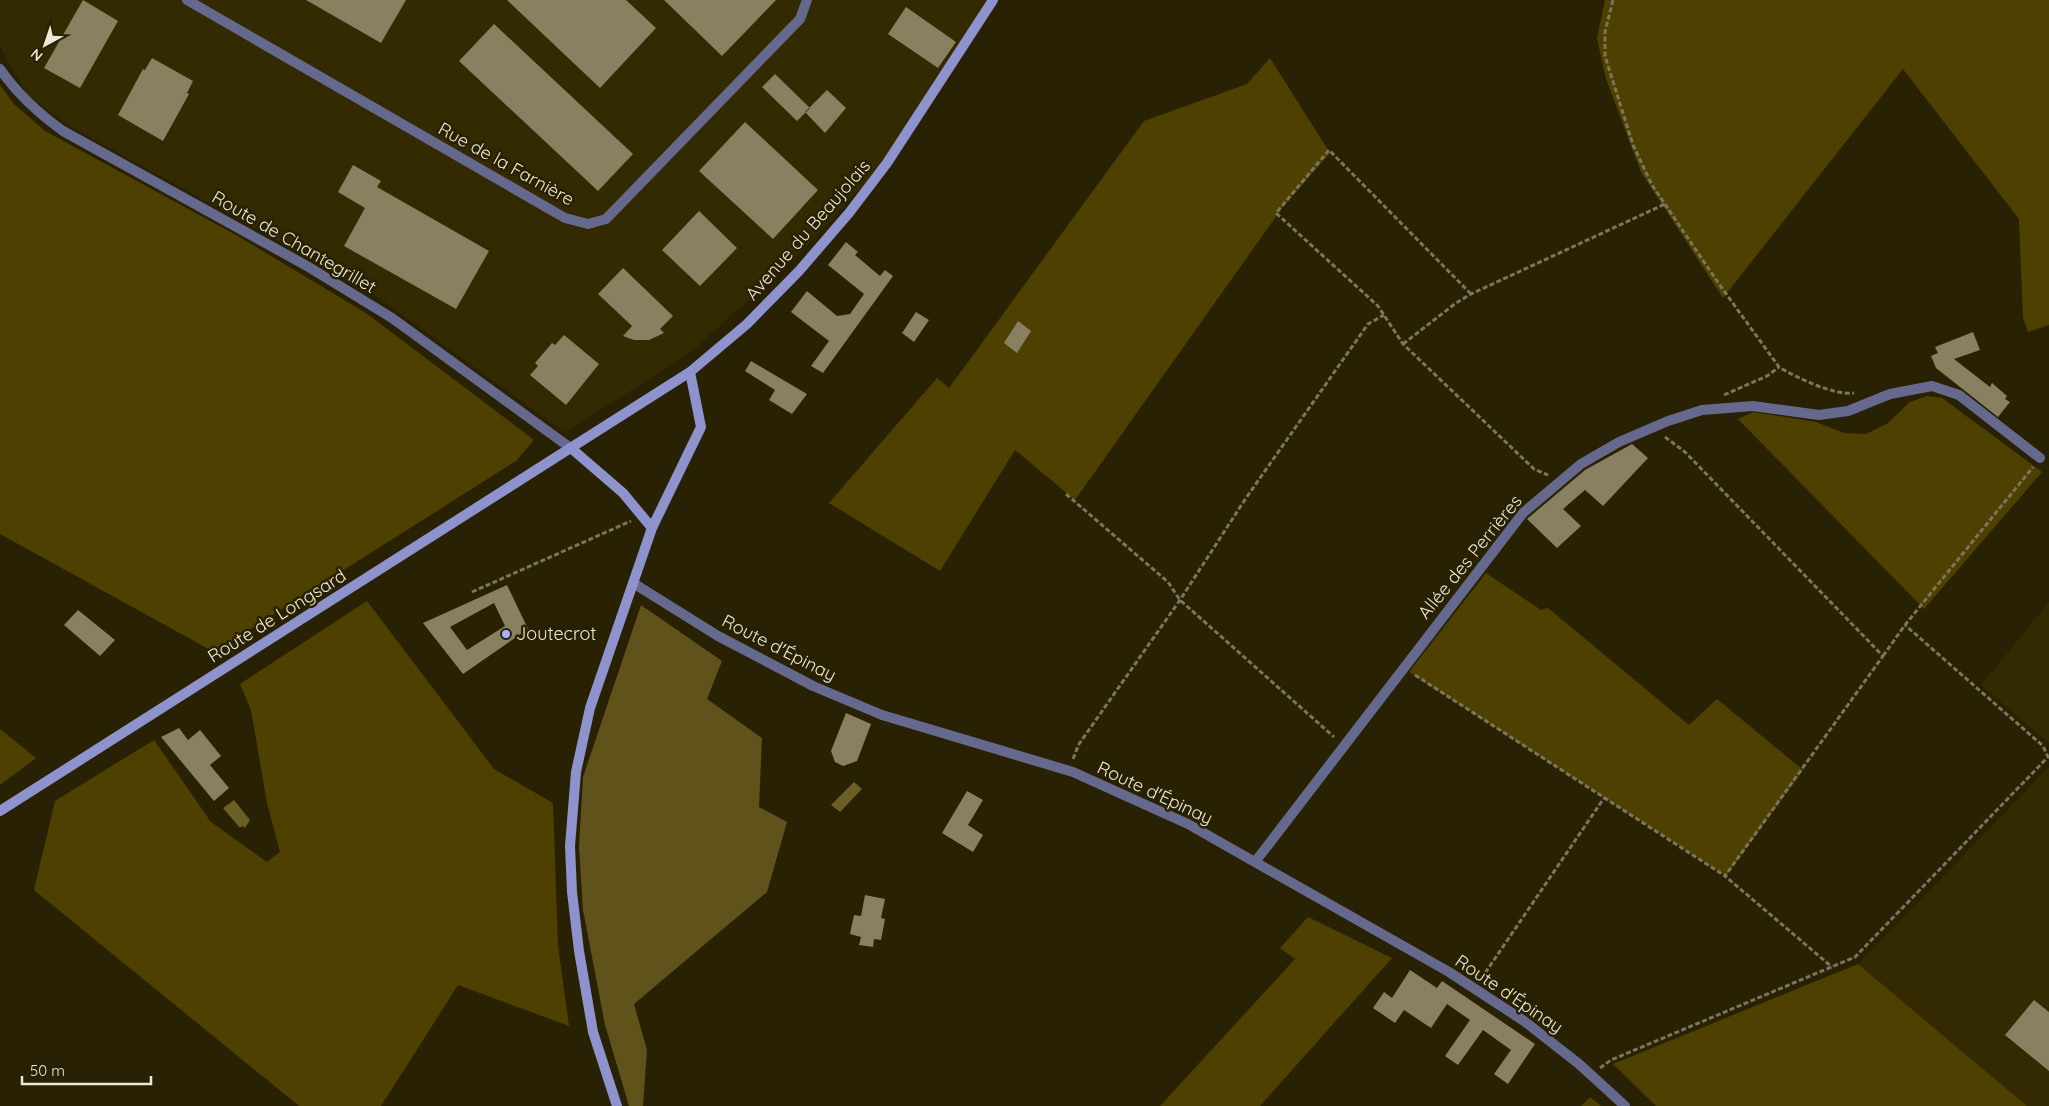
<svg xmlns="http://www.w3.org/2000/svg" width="2049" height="1106" font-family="Quicksand,sans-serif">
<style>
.built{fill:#332a02}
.green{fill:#4e4100}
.forest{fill:#5f521a}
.water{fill:#6b5e27}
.building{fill:#888060;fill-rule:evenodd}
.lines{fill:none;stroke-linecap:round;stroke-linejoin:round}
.path{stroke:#7a755c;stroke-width:3;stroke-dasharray:5 2.5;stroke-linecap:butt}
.minor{stroke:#66698e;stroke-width:10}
.secondary{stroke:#8e92cd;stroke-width:10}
.poi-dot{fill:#aab0fb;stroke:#282103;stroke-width:2}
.labels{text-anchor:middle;stroke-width:5;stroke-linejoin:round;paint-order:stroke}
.street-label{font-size:18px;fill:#ece8d7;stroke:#282103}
.poi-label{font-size:18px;fill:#ece8d7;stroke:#282103;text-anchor:start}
</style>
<rect width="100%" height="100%" fill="#282103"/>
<path class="built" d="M0,0H986L886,161L804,249L691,352L565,433L372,293L73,128L28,96L0,47Z
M2049,602V743L1981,685Z
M2049,767V1106H2027L1858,964Z"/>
<path class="green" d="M1605,0H2049V325L2028,332L2023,318L2019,219L1903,69L1723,298L1641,172L1606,79L1597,38Z
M1270,58L1330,153L1282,208L1075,500L1015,450L940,571L829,503L937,378L949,388L1144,121L1247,84Z
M0,85L14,104L45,131L236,235L366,313L534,440L516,461L214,652L0,534Z
M1927,396L1942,398L2042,472L1924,609L1738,419L1754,412L1816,422L1844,433L1866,434L1888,423L1910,402Z
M1486,573L1541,610L1548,608L1689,725L1717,699L1803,770L1726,876L1409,672Z
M367,601L494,769L553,803L558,946L569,1026L458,985L381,1106H299L34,890L55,801L154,740L211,822L267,862L280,852L267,803L251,710L240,684Z
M0,729L36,758L0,785Z
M1308,917L1392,958L1260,1106H1160L1295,959L1280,948Z
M1858,964L2027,1106H1656L1613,1064Z
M1590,1097L1601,1106H1581Z"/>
<path class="forest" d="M641,605L722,661L707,699L762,738L759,807L787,822L767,892L634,1004L647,1050L643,1106H629L605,1025L583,910L579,847L583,777Z"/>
<path class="water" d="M854,782L862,789L840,812L831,805Z
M234,800L250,820L245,828L242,826L240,828L223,808Z"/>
<path class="building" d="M83,0L118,21L80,88L44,68Z
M306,0H406L381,43Z
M507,0H626L656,28L600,88Z
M664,0H776L722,56Z
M906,7L956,42L938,68L888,34Z
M494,24L633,154L598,191L459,61Z
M152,58L193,81L187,93L189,94L163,141L118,115L143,69L145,70Z
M775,74L810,108L797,121L762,87Z
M827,90L846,108L825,133L805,112Z
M745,122L818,190L773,239L699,171Z
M353,165L381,181L377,187L489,251L456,309L344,246L365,208L338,192Z
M699,211L737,248L700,286L662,250Z
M846,242L858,252L855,255L880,276L885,270L893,276L823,373L811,366L829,341L791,312L807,291L837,316L850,314L864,294L828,265Z
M623,268L673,316L660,329L664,333L649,340H634L623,336L632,326L598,294Z
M916,312L929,320L914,342L902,333Z
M1018,321L1031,331L1017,353L1004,343Z
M1973,332L1980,350L1954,359L1990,387L1992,383L2007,396L2005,399L2010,402L1998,417L1936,368L1931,356L1938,353L1935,347Z
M564,335L599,364L566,405L530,375L538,366L535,363L552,343L555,345Z
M751,361L807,394L792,414L769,400L775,390L745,371Z
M1632,444L1648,458L1603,506L1585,490L1563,509L1581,526L1557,548L1527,519L1585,470Z
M507,585L528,629L463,674L423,623ZM494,603L505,626L467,650L450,627Z
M78,610L115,640L100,656L64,625Z
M846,713L871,724L857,761L843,766L835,762L831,751Z
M179,728L188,740L200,730L221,756L210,765L229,788L214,801L161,737Z
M967,791L983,800L968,825L983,835L973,852L942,833Z
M865,895L885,899L881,918L885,919L881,940L874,939L873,947L859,945L861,937L850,934L854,915L861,916Z
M1410,970L1437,988L1442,981L1535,1044L1508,1084L1494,1074L1511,1050L1483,1030L1458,1065L1445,1056L1470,1020L1447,1004L1431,1028L1404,1010L1395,1023L1373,1008L1384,992L1392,998Z
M2034,1000L2049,1012V1071L2005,1035Z"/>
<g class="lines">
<path class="path" d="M1613,0L1605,32V56L1633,145L1652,185L1719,284L1779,367C1795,377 1835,396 1854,393
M1471,294L1329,150L1276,213L1378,306L1403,344L1534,469L1548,475
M1403,344L1456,303L1471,294L1665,204
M1724,395L1767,376L1779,367
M1665,437L1685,452L1883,656L1725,876L1832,967
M1066,494L1168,582L1180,600L1334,737
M472,592L631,521
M1883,656L1905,625L2033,467
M1415,675L1725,876
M1073,759L1079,744L1180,600L1246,498L1368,324L1384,315
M1481,979L1604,798
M1600,1068L1611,1060L1855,957L2048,757L2043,746L1905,625"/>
<path class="minor" d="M187,0L565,218L588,224L606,219L800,19L807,0
M0,69C18,95 38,113 63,131L307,266L392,318L572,449
M633,583L718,636L813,686L882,715L1073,772L1188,824L1449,972L1524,1021L1579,1064L1625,1106
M1255,862L1523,513L1581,464L1619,442L1668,421L1702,410L1753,406L1819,415L1848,411L1890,394L1932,386L1959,395L2040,458"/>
<path class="secondary" d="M572,449L623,493L652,528
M0,811L690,372L747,324L799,271L849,213L887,163L993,0
M617,1106L593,1032L579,951L572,892L570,846L576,772L590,708L652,528L701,427L690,372"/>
</g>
<circle class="poi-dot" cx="506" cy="634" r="5"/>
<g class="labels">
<g class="street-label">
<text transform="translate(506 164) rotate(29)" y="6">Rue de la Farnière</text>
<text transform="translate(808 230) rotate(-49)" y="6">Avenue du Beaujolais</text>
<text transform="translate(294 242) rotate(30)" y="6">Route de Chantegrillet</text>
<text transform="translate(1470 557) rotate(-51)" y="6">Allée des Perrières</text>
<text transform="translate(277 616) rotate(-32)" y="6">Route de Longsard</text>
<text transform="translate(779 648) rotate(27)" y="6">Route d'Épinay</text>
<text transform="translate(1155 793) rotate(25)" y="6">Route d'Épinay</text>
<text transform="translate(1509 994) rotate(34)" y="6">Route d'Épinay</text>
</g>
<g class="poi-label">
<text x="516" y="640">Joutecrot</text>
</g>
</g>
<g transform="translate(45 45) rotate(220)" stroke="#282103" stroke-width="4" paint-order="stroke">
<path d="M0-4L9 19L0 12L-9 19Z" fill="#ece8d7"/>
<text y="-8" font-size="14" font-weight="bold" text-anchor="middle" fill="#ece8d7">N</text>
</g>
<path d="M22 1076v8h129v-8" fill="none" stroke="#ece8d7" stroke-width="2.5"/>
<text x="30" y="1076" font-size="15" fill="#ece8d7" stroke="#282103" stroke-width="4" paint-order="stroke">50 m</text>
</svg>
